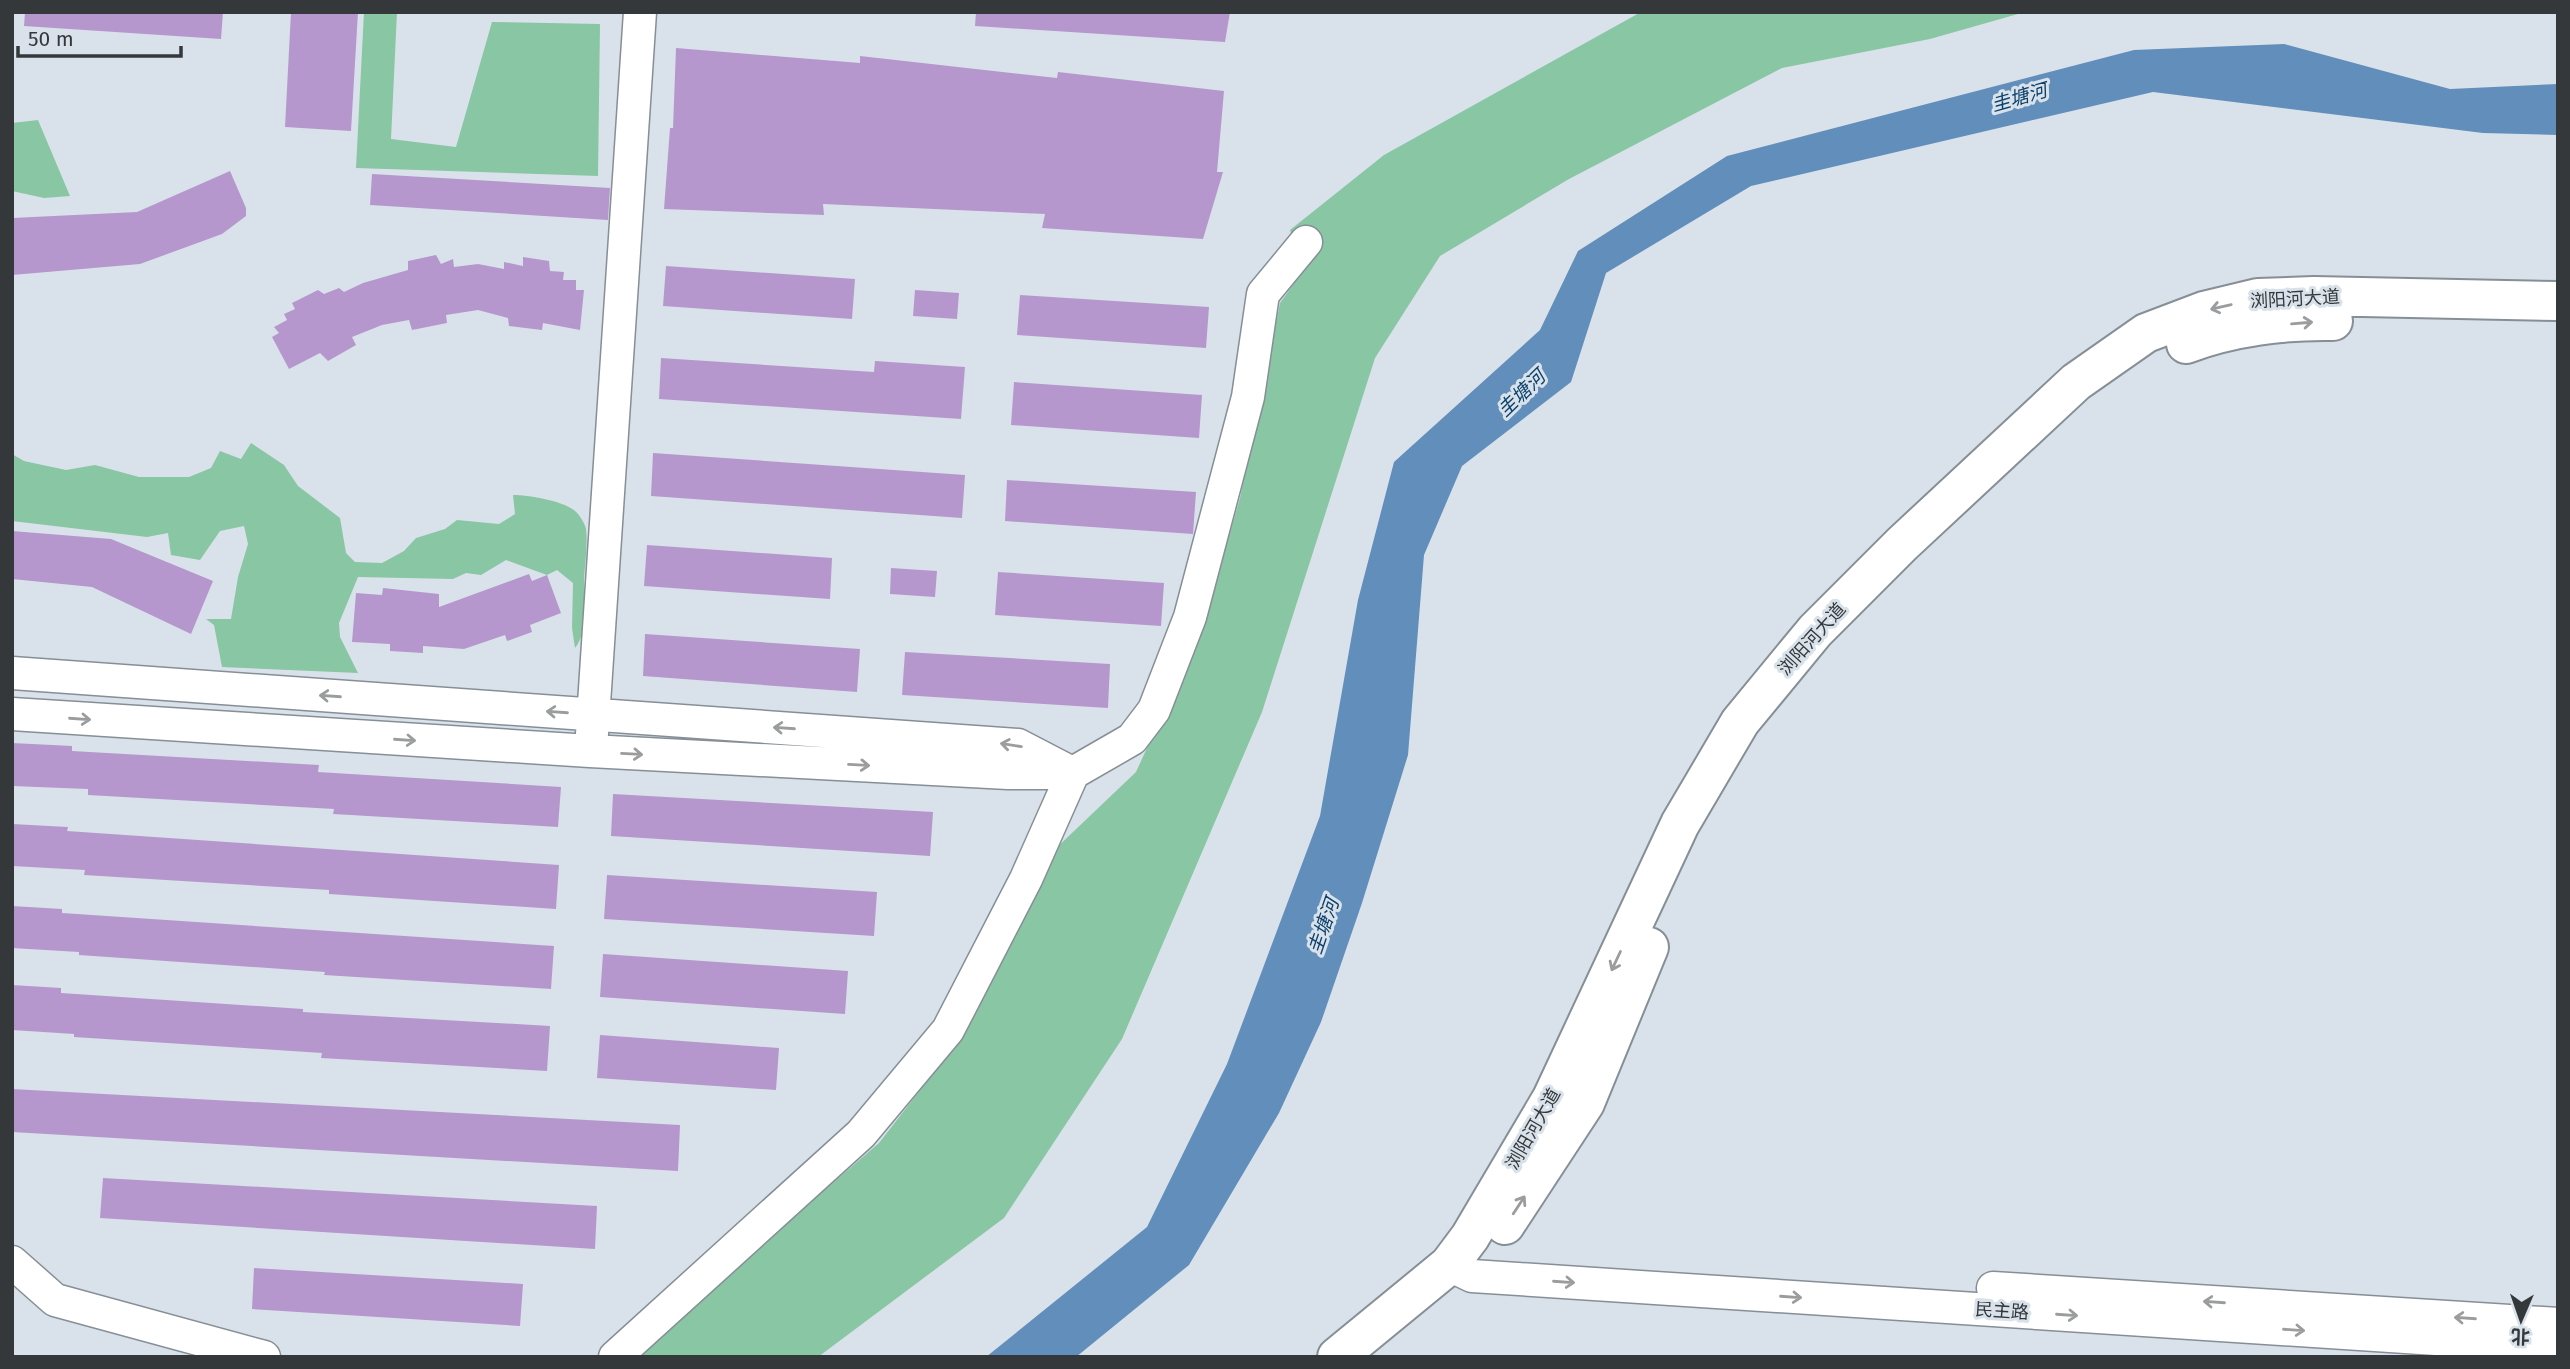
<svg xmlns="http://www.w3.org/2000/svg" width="2570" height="1369" font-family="'Fira Sans','Noto Sans SC',sans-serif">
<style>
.green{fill:#89c6a4}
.water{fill:#618eba}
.building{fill:#b697cd}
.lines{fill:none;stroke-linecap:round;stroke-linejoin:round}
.minor-casing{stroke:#868e96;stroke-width:35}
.major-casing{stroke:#868e96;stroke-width:42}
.minor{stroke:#fff;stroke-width:32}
.major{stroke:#fff;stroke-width:38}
.oneway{stroke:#9a9c9d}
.labels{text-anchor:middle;stroke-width:6;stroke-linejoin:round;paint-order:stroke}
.street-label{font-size:18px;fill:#34383b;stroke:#d9e2ea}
.water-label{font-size:19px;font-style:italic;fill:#0b406b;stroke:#d9e2ea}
</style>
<rect width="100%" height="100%" fill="#d9e2ea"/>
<path class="green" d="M364,12H397L391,139L456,147L492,22L600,24L598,176L356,168Z
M1641,12H2025L1930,39L1782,68L1569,179L1440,256L1375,358L1262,712L1122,1039L1004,1218L818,1357H631L879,1143L956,1044L1052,852L1136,772L1202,627L1240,498L1280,303L1303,271L1290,230L1384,155Z
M38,120L70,196L44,198L12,191V123Z
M251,443L284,465L298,486L340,518L346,553L355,562L382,563L404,551L416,538L445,529L457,520L499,524L515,514L513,495C528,495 564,501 575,511C580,515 585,524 586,529C588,545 585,563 584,579C584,600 589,630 575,648L572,628L573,583L557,570L547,575L506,560L481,575L466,573L453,579L358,577L339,623L340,637L358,673L222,667L214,625L206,619H231L238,577L248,544L244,526L220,531L200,560L171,555L168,533L147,537L12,521V454L24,461L66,470L95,465L139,477H189L211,468L220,451L241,459Z"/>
<path class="water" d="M2284,44L2450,89L2558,84V135L2483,133L2153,92L1751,186L1606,273L1571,382L1462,466L1424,555L1408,755L1362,903L1321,1022L1279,1113L1189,1265L1076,1357H986L1147,1227L1227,1064L1320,816L1358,600L1394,462L1540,330L1578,251L1727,156L2134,50Z"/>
<path class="building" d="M25,12H223L221,39L24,26Z
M291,12H358L351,131L285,127Z
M976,12H1230L1225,42L975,26Z
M676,48L860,63V56L1057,78L1058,72L1224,91L1217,172H1223L1203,239L1042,228L1045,214L823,204L824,215L664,209L670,128H673Z
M230,171L246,208V216L222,234L140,264L12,275V218L137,212Z
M372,174L610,188L608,220L370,205Z
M436,255L441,264L453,259L454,267L478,264L504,269V262L523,266V257L549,261L550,271L564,272L563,280H576V290H584L580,330L543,323L542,330L509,326L508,318L478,310L446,315L447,323L412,330L409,320L382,325L352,337L356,345L328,361L320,353L289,369L272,337L279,333L274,327L287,320L284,314L295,309L292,303L318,290L324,294L339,288L344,292L363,283L408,270V261Z
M666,266L855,279L852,319L663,306Z
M915,290L959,293L957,319L913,316Z
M1020,295L1209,307L1206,348L1017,335Z
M661,358L874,372L875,361L965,367L961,419L659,399Z
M1014,382L1202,395L1199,438L1011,425Z
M653,453L965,475L962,518L651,496Z
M1007,480L1196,492L1193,534L1005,521Z
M12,531L111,539L213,581L191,634L92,587L12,579Z
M647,545L832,558L830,599L644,586Z
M891,568L937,571L935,597L890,594Z
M998,572L1164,583L1161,626L995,615Z
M529,574L532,581L547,575L561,613L530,625L532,632L507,641L505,635L464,649L423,646V653L390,651V644L352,642L356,593L382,595L383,588L439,594V607Z
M645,634L860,649L857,692L643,676Z
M905,652L1110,664L1108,708L902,695Z
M12,743L72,746V751L319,765L318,772L561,787L558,827L333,814L334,809L88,795V789L12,786Z
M613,794L933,812L930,856L611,836Z
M12,824L68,827L67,831L559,865L556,909L329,894V890L84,875L85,870L12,866Z
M607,875L877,892L874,936L604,919Z
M12,906L62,909V913L554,946L551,989L324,975L325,972L79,955V952L12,948Z
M603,954L848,971L845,1014L600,997Z
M12,985L61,988V993L303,1009V1012L550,1026L547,1071L321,1058L322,1053L74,1037V1034L12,1030Z
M600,1035L779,1048L776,1090L597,1078Z
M12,1089L680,1125L678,1171L12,1132Z
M103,1178L597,1206L595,1249L100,1218Z
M254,1268L523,1284L520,1326L252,1309Z"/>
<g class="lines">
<defs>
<path id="minor" d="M12,673L1018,745L1068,771
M12,714L590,751L1008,773H1073L1132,739L1154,710L1190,617L1248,397L1263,294L1306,242
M592,734L640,12
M12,1262L55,1300L264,1357
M1449,1265L1472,1276L2558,1347
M1993,1288L2558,1324
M615,1357L861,1134L948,1030L1026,879L1073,773"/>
<path id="major" d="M2186,344C2231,327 2285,320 2333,321
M1505,1225L1585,1103L1649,947
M1337,1357L1449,1265L1470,1237L1552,1098L1680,824L1740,722L1815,631L1902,544L2076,382L2146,333L2204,311L2258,298L2314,296L2558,301"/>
</defs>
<use href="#minor" class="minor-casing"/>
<use href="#major" class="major-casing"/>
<use href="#minor" class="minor"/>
<use href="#major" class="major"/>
</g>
<defs><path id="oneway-shaft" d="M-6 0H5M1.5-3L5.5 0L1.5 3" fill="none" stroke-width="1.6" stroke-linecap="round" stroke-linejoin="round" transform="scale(1.75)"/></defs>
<g class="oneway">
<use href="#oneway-shaft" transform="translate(2221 307) rotate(167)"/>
<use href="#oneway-shaft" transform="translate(2302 323) rotate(-5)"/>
<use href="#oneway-shaft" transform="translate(330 696) rotate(-176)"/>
<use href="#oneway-shaft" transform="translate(557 712) rotate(-176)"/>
<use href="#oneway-shaft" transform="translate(80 719) rotate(4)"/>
<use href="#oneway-shaft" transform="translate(784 728) rotate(-176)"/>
<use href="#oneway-shaft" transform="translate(405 740) rotate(4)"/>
<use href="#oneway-shaft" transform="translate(1011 745) rotate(-171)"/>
<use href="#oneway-shaft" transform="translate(632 754) rotate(3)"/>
<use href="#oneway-shaft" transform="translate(859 765) rotate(3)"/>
<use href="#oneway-shaft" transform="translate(1616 961) rotate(115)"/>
<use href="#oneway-shaft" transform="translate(1519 1205) rotate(-57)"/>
<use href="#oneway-shaft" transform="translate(1564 1282) rotate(4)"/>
<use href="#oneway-shaft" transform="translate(1791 1297) rotate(4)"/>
<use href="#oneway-shaft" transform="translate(2214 1302) rotate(-176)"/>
<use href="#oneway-shaft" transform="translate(2067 1315) rotate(4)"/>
<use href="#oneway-shaft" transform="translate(2465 1318) rotate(-176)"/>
<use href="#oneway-shaft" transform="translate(2294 1330) rotate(4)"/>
</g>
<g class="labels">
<g class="street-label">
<text transform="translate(2295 299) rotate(-3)" y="6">浏阳河大道</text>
<text transform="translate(1812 639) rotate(-48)" y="6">浏阳河大道</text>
<text transform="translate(1533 1129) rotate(-60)" y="6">浏阳河大道</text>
<text transform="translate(2002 1311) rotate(4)" y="6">民主路</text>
</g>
<g class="water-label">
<text transform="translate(2019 97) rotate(-16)" y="7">圭塘河</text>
<text transform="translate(1521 393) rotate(-44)" y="7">圭塘河</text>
<text transform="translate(1323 926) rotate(-71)" y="7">圭塘河</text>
</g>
</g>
<rect width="2570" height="1369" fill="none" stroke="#34383b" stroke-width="28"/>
<g transform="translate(2521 1320) rotate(182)" stroke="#d9e2ea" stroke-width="5" paint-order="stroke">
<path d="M0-5L12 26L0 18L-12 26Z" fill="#34383b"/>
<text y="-10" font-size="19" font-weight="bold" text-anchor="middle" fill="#34383b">北</text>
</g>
<path d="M18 46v10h163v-10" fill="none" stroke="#34383b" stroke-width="3.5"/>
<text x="28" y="46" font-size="21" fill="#34383b" stroke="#d9e2ea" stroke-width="5" paint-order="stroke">50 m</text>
</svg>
